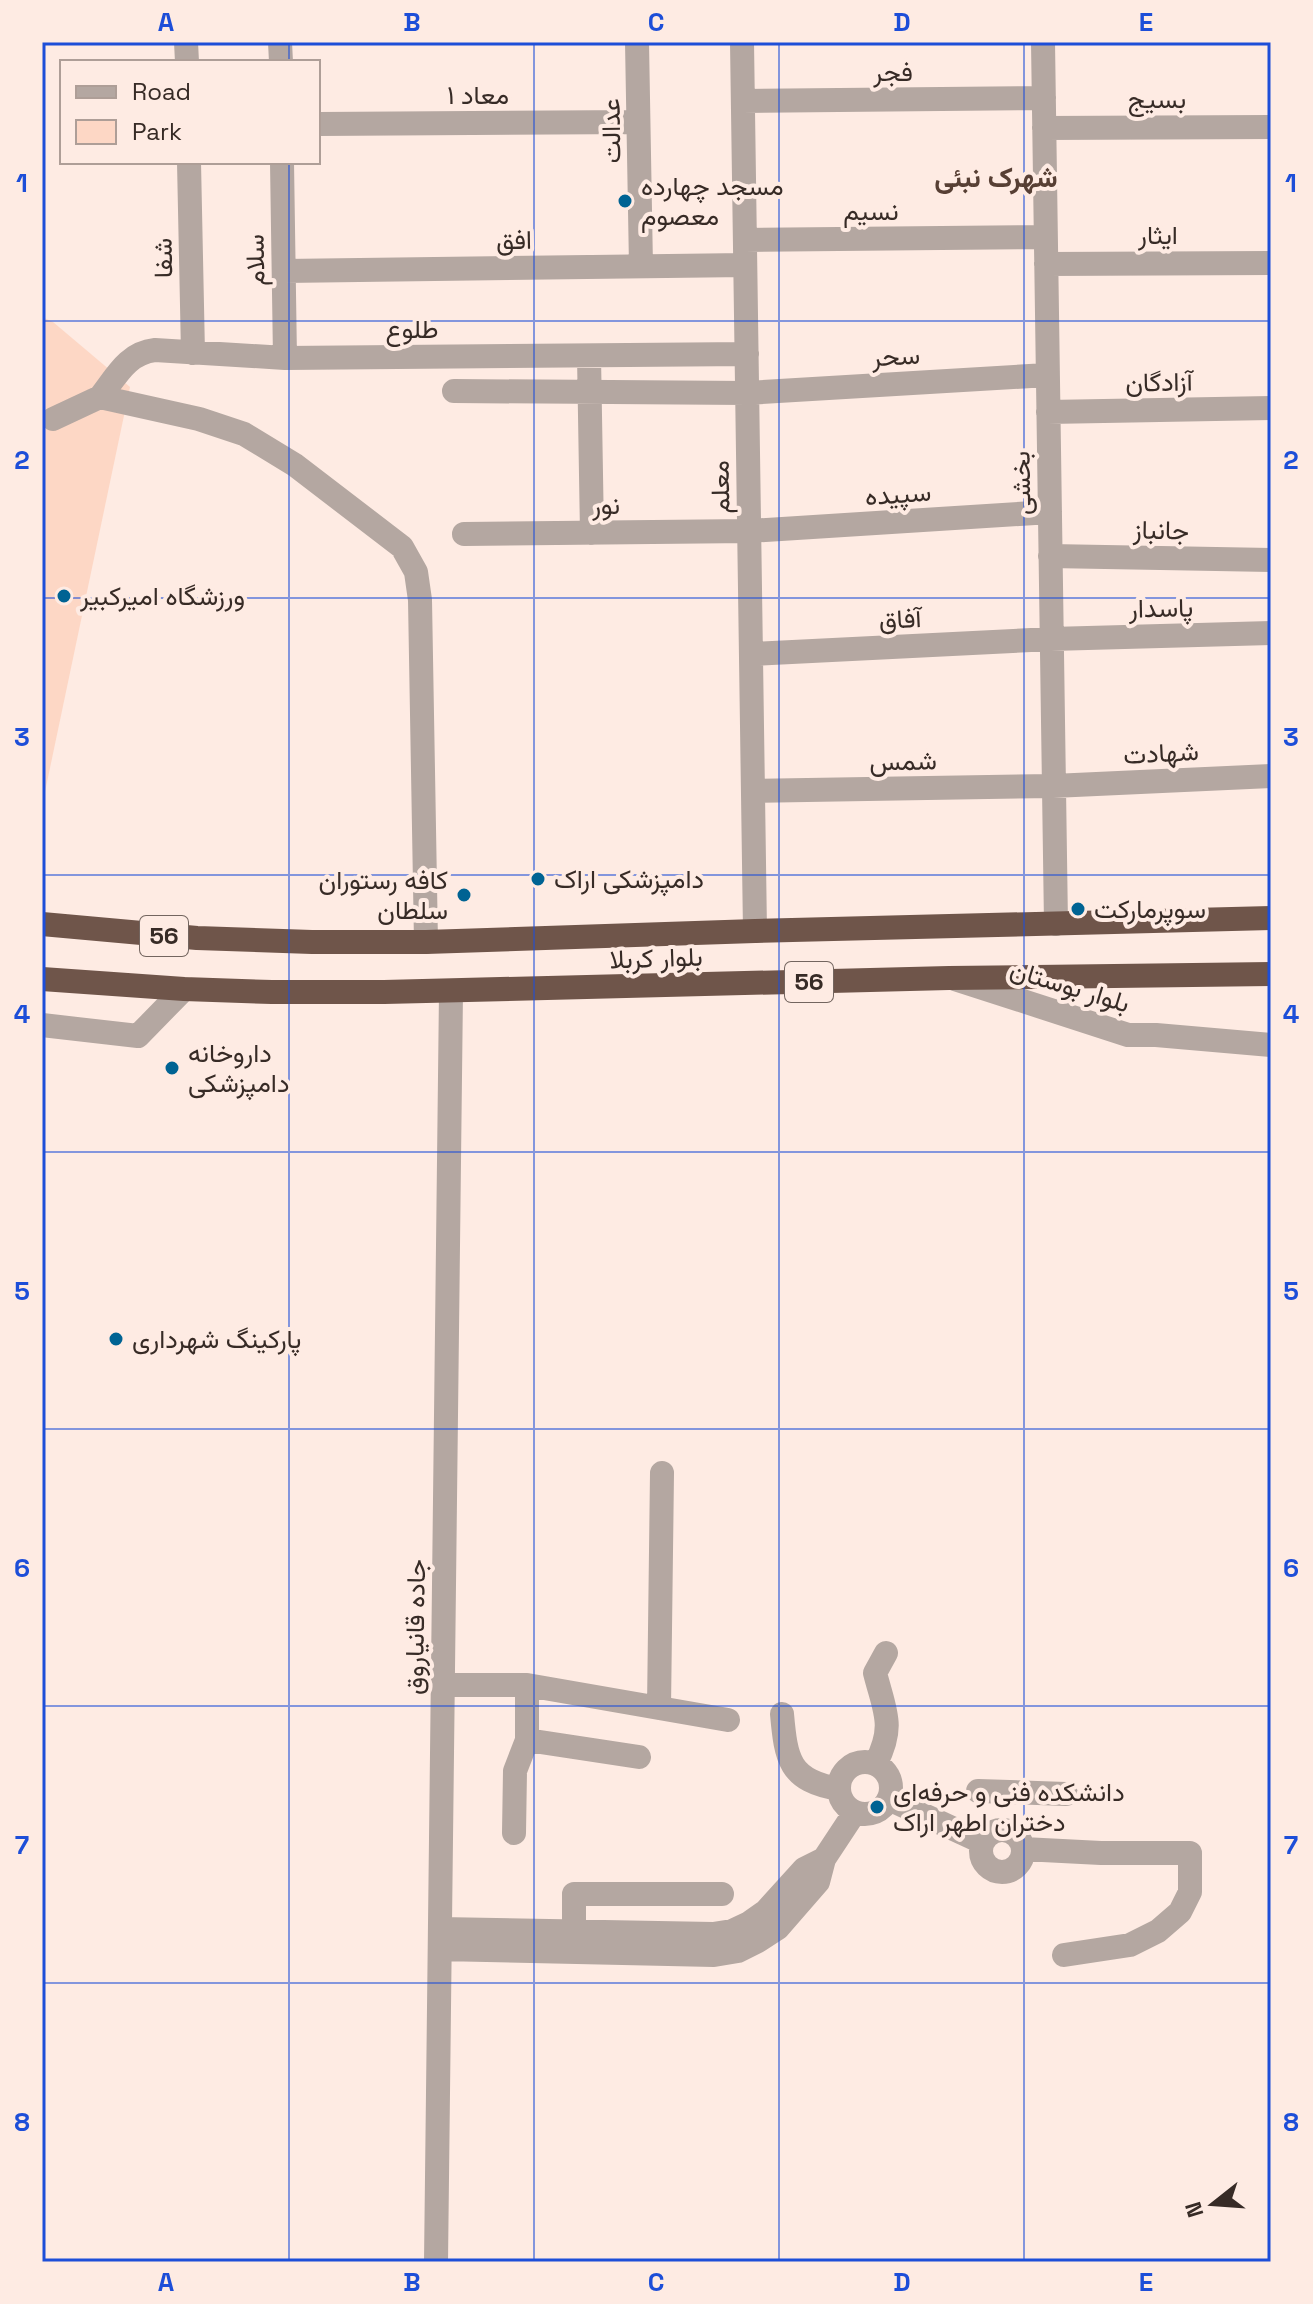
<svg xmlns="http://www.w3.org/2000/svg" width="1313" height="2304" font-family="'Space Grotesk',Vazirmatn,sans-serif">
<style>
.green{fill:#fdd7c5}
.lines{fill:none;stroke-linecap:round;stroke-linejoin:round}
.minor{stroke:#b4a7a1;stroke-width:24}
.highway{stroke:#6f554a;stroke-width:24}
.grid{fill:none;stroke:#1d4ed8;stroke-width:2;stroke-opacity:0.55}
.poi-dot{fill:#006393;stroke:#feebe3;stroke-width:3}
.labels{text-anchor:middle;stroke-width:8;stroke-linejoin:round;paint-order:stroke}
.shield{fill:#feebe3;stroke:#73655f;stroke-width:2}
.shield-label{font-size:24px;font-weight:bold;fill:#372b26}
.street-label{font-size:26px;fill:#372b26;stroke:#feebe3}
.poi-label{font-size:26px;fill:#372b26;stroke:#feebe3;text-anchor:start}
.neighbourhood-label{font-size:28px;font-weight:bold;fill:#573f34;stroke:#feebe3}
.neatline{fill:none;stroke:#1d4ed8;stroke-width:3}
.grid-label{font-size:26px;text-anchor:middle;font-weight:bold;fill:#1d4ed8}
</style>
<rect width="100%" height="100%" fill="#feebe3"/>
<path class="green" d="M42,317L53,322L130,387L42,806Z"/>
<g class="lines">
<path class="minor" d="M186,42L187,62
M280,42L281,62
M637,42L641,266
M742,42L755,931
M1043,42L1056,924
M743,101L1044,98
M318,124L638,122
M1044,128L1271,127
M189,162L193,353
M282,162L285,358
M745,240L1045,237
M1046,264L1271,263
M284,271L745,265
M589,356L592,533
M454,391L747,393L1047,375
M100,397C116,377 127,353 155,350L285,358L747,354
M1048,412L1271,408
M53,419L100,397L199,419L244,434L295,465L402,547L416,572L420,600L426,942
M464,534L749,531L1050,512
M1050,556L1271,560
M751,654L1051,639L1271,633
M753,791L1053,786L1271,776
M955,979L1128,1035H1156L1271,1045
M42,1025L138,1036L184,989
M443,1685H527L728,1720
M659,1708L662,1473
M782,1714C786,1759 789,1781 839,1789
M527,1740L639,1757
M839 1788a26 26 0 1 1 52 0a26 26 0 1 1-52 0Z
M876,1763C895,1726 885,1712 875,1673L886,1653
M978,1791L1066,1794
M889,1799L982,1842
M981 1851a21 21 0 1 1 42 0a21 21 0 1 1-42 0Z
M514,1833L515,1771L527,1740V1685
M1023,1849L1101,1853H1190V1892L1180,1912L1158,1931L1130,1945L1064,1955
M440,1929L713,1934L732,1931L749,1923L766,1911L804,1869L824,1859
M574,1948V1894H722
M440,1949L714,1955L738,1951L758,1941L778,1928L818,1882L824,1859L855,1812
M436,2262L451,992"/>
<path class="highway" d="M42,924L197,938L312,942H426L755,931L1271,918
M42,979L184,989L272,992H384L949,978L1271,974"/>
</g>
<path class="grid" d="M289,42V62M534,42V2262M779,42V2262M1024,42V2262M289,162V2262M42,321H1271M42,598H1271M42,875H1271M42,1152H1271M42,1429H1271M42,1706H1271M42,1983H1271"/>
<g class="poi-dot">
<circle cx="625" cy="201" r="8"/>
<circle cx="64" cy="596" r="8"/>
<circle cx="538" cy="879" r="8"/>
<circle cx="464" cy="895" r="8"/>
<circle cx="1078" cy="909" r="8"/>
<circle cx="172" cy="1068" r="8"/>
<circle cx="116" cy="1339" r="8"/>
<circle cx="877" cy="1807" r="8"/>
</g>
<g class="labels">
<g class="shield">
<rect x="140" y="916" width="48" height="40" rx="6"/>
<rect x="785" y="962" width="48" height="40" rx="6"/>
</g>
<g class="shield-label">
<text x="164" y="944">56</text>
<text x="809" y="990">56</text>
</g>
<g class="street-label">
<text x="893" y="81">فجر</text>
<text x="478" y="104">معاد ۱</text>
<text x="1157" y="108">بسیج</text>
<text transform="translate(611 131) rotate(-91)" y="9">عدالت</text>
<text x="871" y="220">نسیم</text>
<text x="1158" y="244">ایثار</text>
<text transform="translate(514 240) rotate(-1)" y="9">افق</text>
<text transform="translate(163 258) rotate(-91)" y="9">شفا</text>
<text transform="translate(255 260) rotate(-91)" y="9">سلام</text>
<text x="412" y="338">طلوع</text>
<text transform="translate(896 356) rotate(-3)" y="9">سحر</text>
<text transform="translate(1159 382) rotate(-1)" y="9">آزادگان</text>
<text transform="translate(1021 483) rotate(-91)" y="9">بخشی</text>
<text transform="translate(720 487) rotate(-91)" y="9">معلم</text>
<text transform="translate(898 494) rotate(-4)" y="9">سپیده</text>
<text transform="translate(606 505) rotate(-1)" y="9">نور</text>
<text transform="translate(1161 530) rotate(1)" y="9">جانباز</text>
<text transform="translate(1161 608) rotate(-1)" y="9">پاسدار</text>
<text transform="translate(900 619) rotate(-3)" y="9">آفاق</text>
<text transform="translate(1161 753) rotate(-3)" y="9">شهادت</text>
<text transform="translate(903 761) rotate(-1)" y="9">شمس</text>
<text transform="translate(656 958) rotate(-2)" y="9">بلوار کربلا</text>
<text transform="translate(1070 986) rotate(17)" y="9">بلوار بوستان</text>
<text transform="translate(415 1627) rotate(-89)" y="9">جاده قانیاروق</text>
</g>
<g class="poi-label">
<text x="641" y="195">مسجد چهارده<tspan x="641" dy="30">معصوم</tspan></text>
<text x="80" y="605">ورزشگاه امیرکبیر</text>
<text x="554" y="888">دامپزشکی اراک</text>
<text x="448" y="889" text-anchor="end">کافه رستوران<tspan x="448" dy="30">سلطان</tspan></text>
<text x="1094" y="918">سوپرمارکت</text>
<text x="188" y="1062">داروخانه<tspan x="188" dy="30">دامپزشکی</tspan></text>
<text x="132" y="1348">پارکینگ شهرداری</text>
<text x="893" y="1801">دانشکده فنی و حرفه‌ای<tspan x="893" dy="30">دختران اطهر اراک</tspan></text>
</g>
<g class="neighbourhood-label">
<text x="996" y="187">شهرک نبئی</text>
</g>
</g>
<rect width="1313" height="2304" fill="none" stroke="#feebe3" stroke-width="88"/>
<rect x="60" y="60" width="260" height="104" fill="#feebe3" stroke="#ae9e97" stroke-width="2"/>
<rect x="76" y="86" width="40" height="12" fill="#b4a7a1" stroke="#ae9e97" stroke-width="2"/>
<text x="132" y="100" font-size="24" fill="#372b26">Road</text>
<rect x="76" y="120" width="40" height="24" fill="#fdd7c5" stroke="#ae9e97" stroke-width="2"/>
<text x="132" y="140" font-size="24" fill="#372b26">Park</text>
<g transform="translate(1213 2204) rotate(253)" stroke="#feebe3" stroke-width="6" paint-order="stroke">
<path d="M0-6L14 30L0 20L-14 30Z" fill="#372b26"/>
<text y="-12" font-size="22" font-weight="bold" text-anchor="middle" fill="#372b26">N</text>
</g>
<rect x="44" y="44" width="1225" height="2216" class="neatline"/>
<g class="grid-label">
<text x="166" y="31">A</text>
<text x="412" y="31">B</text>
<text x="656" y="31">C</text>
<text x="902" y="31">D</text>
<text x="1146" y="31">E</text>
<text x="22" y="192">1</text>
<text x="1291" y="192">1</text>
<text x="22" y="469">2</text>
<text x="1291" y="469">2</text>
<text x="22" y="746">3</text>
<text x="1291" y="746">3</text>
<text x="22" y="1023">4</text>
<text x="1291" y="1023">4</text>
<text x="22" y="1300">5</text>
<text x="1291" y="1300">5</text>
<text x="22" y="1577">6</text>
<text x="1291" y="1577">6</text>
<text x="22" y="1854">7</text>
<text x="1291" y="1854">7</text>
<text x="22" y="2131">8</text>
<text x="1291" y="2131">8</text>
<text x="166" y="2291">A</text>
<text x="412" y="2291">B</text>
<text x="656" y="2291">C</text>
<text x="902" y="2291">D</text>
<text x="1146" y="2291">E</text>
</g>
</svg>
